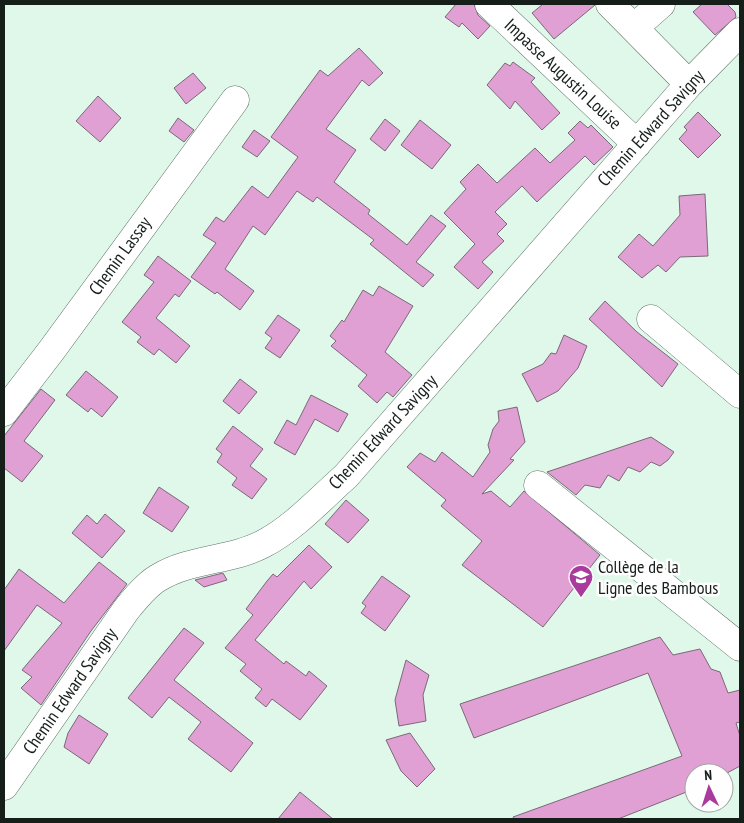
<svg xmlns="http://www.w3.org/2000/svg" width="744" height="823" font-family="'PT Sans Narrow',sans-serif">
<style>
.building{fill:#e0a0d4;stroke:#7a6977}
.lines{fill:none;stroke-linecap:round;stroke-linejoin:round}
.minor-casing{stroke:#5f7469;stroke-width:29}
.minor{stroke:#fff;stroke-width:28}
.labels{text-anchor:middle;stroke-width:5;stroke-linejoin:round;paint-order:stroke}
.street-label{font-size:18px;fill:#161e1a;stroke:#fefefe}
.poi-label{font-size:18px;fill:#161e1a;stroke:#fefefe;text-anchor:start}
</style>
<rect width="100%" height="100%" fill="#e0f8ea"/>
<path class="building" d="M456,4H474L478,15L490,26L478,39L462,23L459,27L445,17Z
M543,4H595V5L554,39L532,13Z
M702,4H727L735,12L736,17L715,35L693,12Z
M359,48L383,73L369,86L362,80L326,129L356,150L334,182L370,210L368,214L407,245L431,215L446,226L416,262L434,275L423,287L370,244L374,240L317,197L313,202L297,191L265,235L253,226L225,269L254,291L240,310L217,292L215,294L191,277L216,243L203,235L216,217L224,222L252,186L268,198L298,157L271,137L320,70L328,76Z
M513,62L535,78L531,82L560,113L542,130L515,101L510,109L487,85L505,63L510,66Z
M193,73L206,88L186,104L174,88Z
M98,96L121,118L100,142L76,121Z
M698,112L721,135L698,158L679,139L687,130L684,127Z
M178,118L194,130L184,142L169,131Z
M385,119L400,131L385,151L370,139Z
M420,120L451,145L432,169L401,145Z
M580,121L588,128L591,125L613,147L594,165L585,156L537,202L522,186L495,212L507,224L497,234L504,241L482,262L493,272L478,289L454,267L475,244L444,213L466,189L460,182L478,164L497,183L535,148L550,163L575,140L568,133Z
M254,130L270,141L257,157L242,147Z
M705,194L708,256L680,257L666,272L658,265L642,278L618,257L639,234L653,246L680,215L679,196Z
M158,256L191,281L179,297L175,294L156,318L190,346L176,363L159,349L154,355L137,342L141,337L122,322L154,282L144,275Z
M379,286L413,306L385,352L412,375L393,397L387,392L377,403L358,386L367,375L331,346L336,341L330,336L342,320L344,322L363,290L373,296Z
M605,301L637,332L678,364L662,387L589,319Z
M278,315L300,330L280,358L265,348L272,338L265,333Z
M564,335L587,346L578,368L558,391L537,402L522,374L543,364L551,353L556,354Z
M86,371L118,397L102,417L91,408L88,412L66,395Z
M240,379L257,392L239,414L223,401Z
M41,389L55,400L24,441L43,456L22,482L4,468V436Z
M311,395L348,414L338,432L315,419L295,455L274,443L287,420L296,425Z
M517,407L525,442L510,459L514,460L482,494L491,491L510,507L524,491L600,555L543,627L462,565L482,541L441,506L446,500L407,467L420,453L435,462L442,452L473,477L490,452L488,445L493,429L499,421L498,411Z
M233,426L263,449L250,466L267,479L252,499L232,485L237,478L217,462L222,454L216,449Z
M651,437L674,452L668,460L660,466L651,462L640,472L628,467L619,481L608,475L600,488L585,485L576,495L547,472Z
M159,487L189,507L172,532L143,513Z
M346,500L369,520L348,543L325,524Z
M105,514L125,531L102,558L72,533L87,515L97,524Z
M309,545L332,567L311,589L304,581L255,640L284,664L286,661L306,676L309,671L327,686L300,720L272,699L266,707L255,698L262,689L240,671L246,664L225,648L253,615L246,609L267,581L273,574L277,577Z
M99,562L127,584L91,631L41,705L21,688L32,677L22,670L62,623L37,605L4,651V590L19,569L64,603Z
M223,573L227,580L204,587L195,580Z
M382,576L410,596L385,631L361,613L366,606L362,603Z
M184,628L204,643L174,680L253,743L231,772L188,739L201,722L169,697L152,718L128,698Z
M660,637L673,655L700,649L711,669L720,672L728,693L740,690V722L736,723L740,736V766L727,773H694V789L618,819H514L513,817L682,756L648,673L474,738L460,704Z
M406,660L429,675L423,695L426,721L399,726L395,700Z
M79,715L108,734L89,764L64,747L68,733Z
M410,733L435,769L417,787L401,771L386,740Z
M300,792L333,819H278Z"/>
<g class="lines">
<defs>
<path id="minor" d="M489,4L637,144
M610,4L689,84
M635,27L661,4
M651,319L740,394
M4,412L51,351L235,100
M538,485L740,647
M4,786L126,610C135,599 146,585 158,578C190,558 231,561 263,544C294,528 320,499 346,476L689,84L740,32"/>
</defs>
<use href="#minor" class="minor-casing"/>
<use href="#minor" class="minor"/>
</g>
<defs>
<symbol id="school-pin" viewBox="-11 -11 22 30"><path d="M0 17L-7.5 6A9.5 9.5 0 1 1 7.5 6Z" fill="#a83b9b" stroke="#fefefe"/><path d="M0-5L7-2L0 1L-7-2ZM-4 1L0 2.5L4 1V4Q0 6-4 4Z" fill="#fff"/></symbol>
</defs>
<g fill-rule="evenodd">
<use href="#school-pin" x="567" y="563" width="28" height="38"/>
</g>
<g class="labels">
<g class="street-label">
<text transform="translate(563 74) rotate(43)" y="6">Impasse Augustin Louise</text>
<text transform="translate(651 128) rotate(-48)" y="6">Chemin Edward Savigny</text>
<text transform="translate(120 256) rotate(-54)" y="6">Chemin Lassay</text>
<text transform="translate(383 432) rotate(-47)" y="6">Chemin Edward Savigny</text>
<text transform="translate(70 691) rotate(-55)" y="6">Chemin Edward Savigny</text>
</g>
<g class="poi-label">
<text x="598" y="573">Collège de la<tspan x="598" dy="21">Ligne des Bambous</tspan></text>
</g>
</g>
<rect width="744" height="823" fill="none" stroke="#161e1a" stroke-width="10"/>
<g transform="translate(709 788) rotate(356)"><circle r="24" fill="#fefefe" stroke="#a1a4a3"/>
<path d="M0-4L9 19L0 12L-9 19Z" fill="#a83b9b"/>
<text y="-8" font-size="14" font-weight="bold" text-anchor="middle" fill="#161e1a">N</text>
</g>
</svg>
